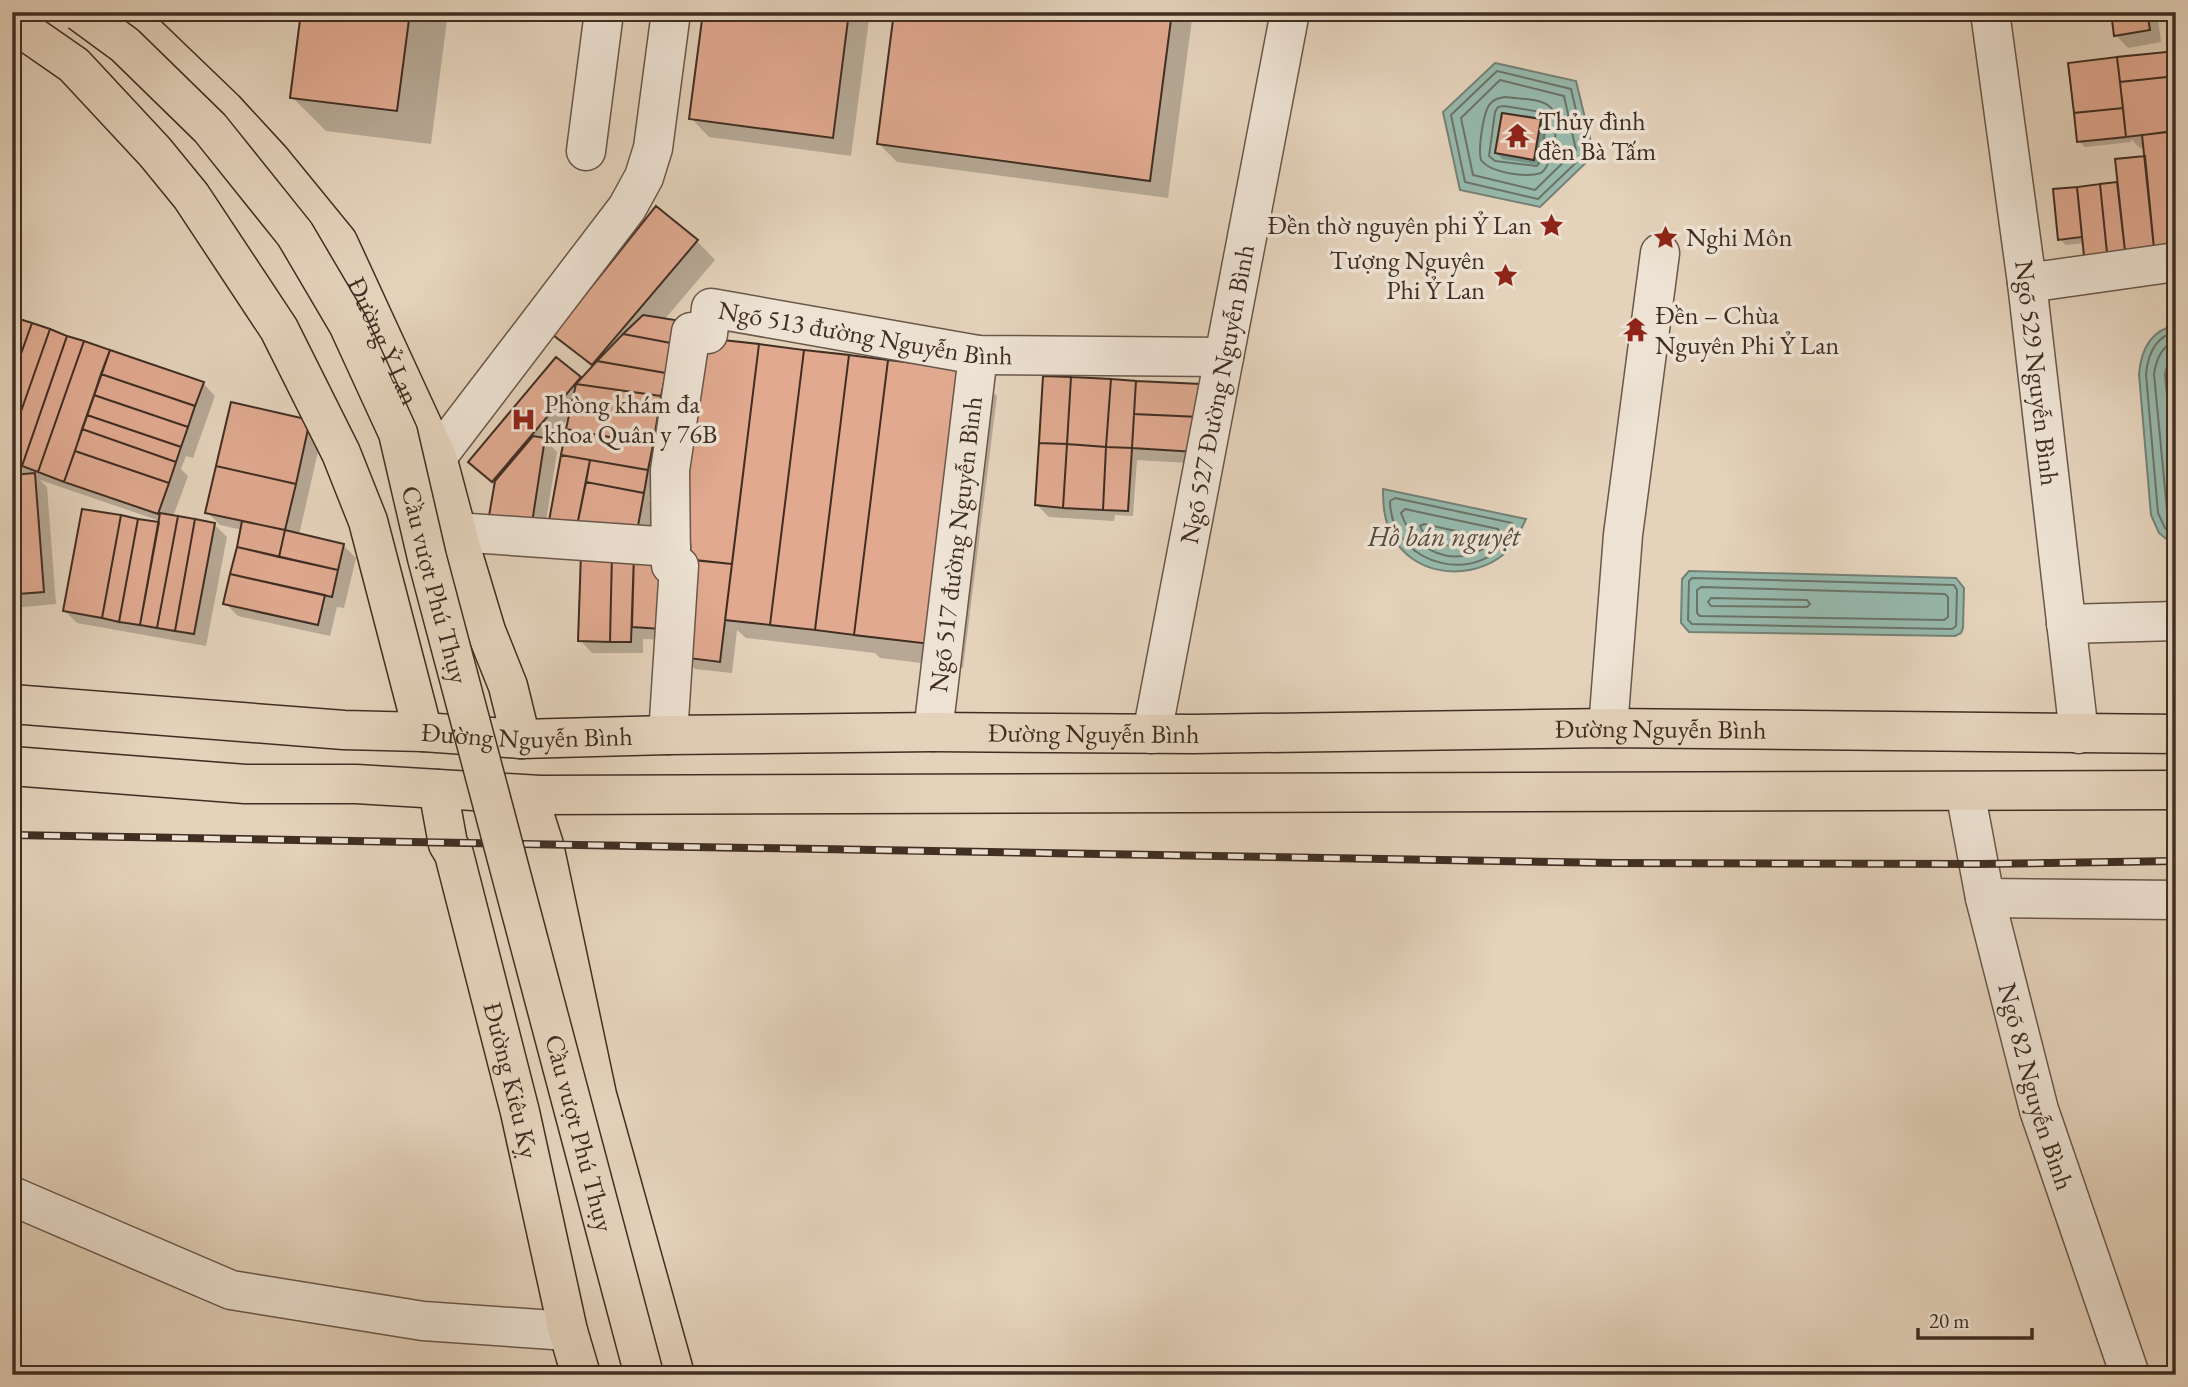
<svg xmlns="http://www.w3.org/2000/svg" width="2188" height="1387" font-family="'EB Garamond',serif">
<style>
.water{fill:#96b8ab;stroke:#748175;stroke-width:2;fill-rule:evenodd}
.shadow{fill:#0003}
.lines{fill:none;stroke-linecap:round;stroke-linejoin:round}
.shore{stroke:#6b7367;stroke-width:2}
.building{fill:#e0a990;stroke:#402e23;stroke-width:2}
.minor-casing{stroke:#695749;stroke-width:41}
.major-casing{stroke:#402e23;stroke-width:41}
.highway-casing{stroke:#402e23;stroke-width:41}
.minor{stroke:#ede2d3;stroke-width:38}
.major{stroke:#e4d2bb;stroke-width:38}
.highway{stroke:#e4d2bb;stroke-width:38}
.rail-casing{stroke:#402e23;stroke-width:8}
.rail{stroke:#ede2d3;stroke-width:5;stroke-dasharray:16;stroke-linecap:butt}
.major-bridge-casing{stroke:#402e23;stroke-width:41;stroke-linecap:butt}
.major-bridge{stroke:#e4d2bb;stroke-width:38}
.labels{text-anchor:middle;stroke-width:7;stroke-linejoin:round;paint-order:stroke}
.poi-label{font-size:26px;fill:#402e23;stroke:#ede2d3;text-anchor:start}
.street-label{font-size:26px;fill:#402e23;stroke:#ede2d3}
.water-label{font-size:28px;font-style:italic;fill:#514a3e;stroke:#ede2d3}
</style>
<rect width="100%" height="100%" fill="#e4d2bb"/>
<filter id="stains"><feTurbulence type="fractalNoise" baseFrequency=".00286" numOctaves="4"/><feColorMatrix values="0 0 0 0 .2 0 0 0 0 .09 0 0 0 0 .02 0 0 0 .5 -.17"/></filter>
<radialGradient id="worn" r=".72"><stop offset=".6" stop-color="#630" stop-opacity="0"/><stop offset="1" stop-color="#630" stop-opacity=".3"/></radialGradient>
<path class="water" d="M1495,63L1576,81L1594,155L1540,207L1460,190L1443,112ZM1502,113L1541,119L1534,160L1495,153Z
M2176,325V547L2159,533L2151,515L2139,374C2141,350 2151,330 2176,325Z
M1383,489L1526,519C1519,533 1513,548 1499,558C1465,581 1412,575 1392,535C1384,520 1383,505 1383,489Z
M1689,571L1956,578L1964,588L1963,628L1961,633L1955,636L1689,632L1681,623L1682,579Z"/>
<path class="shadow" d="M303,12H448L431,144L326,131L292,97Z
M705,12H870L851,156L709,137L691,118Z
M896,12H1193L1168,198L897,162L878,143Z
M2112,12H2157L2161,42L2128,48L2116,35Z
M2176,53V259L2139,263L2084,243L2066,245L2060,239L2055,191L2117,184L2120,187L2147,157L2146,148H2140L2131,139V142L2085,147L2079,141L2070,64Z
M1540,120L1546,126L1540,165L1502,159L1497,153Z
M697,241L715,260L664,320L674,322L680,327L649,500L656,507L648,548L564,533L571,415L548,443L557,452L544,534L483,474L557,359L582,380L593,368L556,335Z
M12,318L203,383L215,396L193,458L186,456L181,469L188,476L173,517L214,524L227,537L206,646L77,623L65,611L166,523L40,480L47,487L56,604L12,608V476L26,475L12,470Z
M973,371L997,396L963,668L880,658L875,653L746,638L737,630L732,673L695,669L682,656L679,557Z
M1200,386L1208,464L1137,460L1133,516L1115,515L1114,521L1049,517L1037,505Z
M232,404L322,434L299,535L343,545L356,558L344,608L337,607L330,636L238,616L225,603L242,530L220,525L207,512Z
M582,555L664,557L674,640L643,639V653H592L580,640Z"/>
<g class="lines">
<path class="shore" d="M1497,71L1571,89L1586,153L1538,199L1465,182L1451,115Z
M1500,80L1564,96L1576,150L1535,190L1473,175L1461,118Z
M1505,97C1518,99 1539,98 1549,106C1563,116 1553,165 1541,173C1526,178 1491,173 1481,160C1478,150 1483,112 1490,104C1494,99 1499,98 1505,97Z
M1504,106L1541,112L1547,116L1541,160L1537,166L1495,161L1489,156L1495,112L1498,107Z
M2176,332C2155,336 2148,355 2146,374L2158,513L2165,528L2176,539
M2176,341C2161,346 2156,360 2154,374L2167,510L2176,526
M2176,352L2169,359L2165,374L2176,493
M1395,498L1512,523L1515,527C1487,590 1391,569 1390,501Z
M1405,509L1498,529L1501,533C1468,573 1417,559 1401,513Z
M1424,524L1474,535L1477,539C1461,552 1427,546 1420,526Z
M1692,578L1954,585L1957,590L1956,626L1952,629L1692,624L1688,620L1689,581Z
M1701,587L1945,594L1948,597V617L1944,620L1700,616L1697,613V590Z
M1711,598L1807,600L1810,604L1807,607L1711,606L1708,602Z"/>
</g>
<path class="building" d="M301,12H410L397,111L290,98Z
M703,12H849L833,138L689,119Z
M894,12H1172L1150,181L877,144Z
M2111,12H2147L2150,30L2114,36Z
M2176,51V76L2120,82L2117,57Z
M2117,57L2123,108L2074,113L2068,63Z
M2176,76V131L2126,137L2120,82Z
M2123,108L2126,137L2077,142L2074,113Z
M1502,113L1541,119L1534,160L1495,153Z
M2174,131L2176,245L2154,248L2142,135Z
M2145,156L2154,248L2125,251L2115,159Z
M2117,182L2125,251L2107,253L2100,184Z
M2100,184L2107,253L2084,256L2077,187Z
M2077,187L2082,237L2058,240L2053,189Z
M656,206L698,240L592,365L553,335Z
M643,315L675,320L671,343L623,334Z
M13,317L32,323L12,379V321Z
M32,323L50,329L12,437V379Z
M50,329L67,336L22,466L12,463V437Z
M623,334L671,343L666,373L597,361Z
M67,336L84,341L38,472L22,466Z
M704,338L759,344L732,564L677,558Z
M84,341L110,350L64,482L38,472Z
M759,344L804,350L770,625L725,620Z
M110,350L204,382L195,406L101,374Z
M804,350L849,355L815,630L770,625Z
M849,355L888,360L854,635L815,630Z
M556,357L581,377L492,482L468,462Z
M888,360L973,370L939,645L854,635Z
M597,361L666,373L661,396L576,384Z
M101,374L195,406L188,427L94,395Z
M1043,376L1071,377L1067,444L1039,443Z
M1071,377L1111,379L1106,447L1067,444Z
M1111,379L1136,381L1132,448L1106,447Z
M1136,381L1201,384L1199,417L1134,414Z
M576,384L661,396L653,445L566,429Z
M94,395L188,427L181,447L87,415Z
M231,402L310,420L296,484L216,466Z
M1134,414L1199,417L1196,452L1132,448Z
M87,415L181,447L176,462L82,429Z
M82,429L176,462L169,483L75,451Z
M566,429L653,445L648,470L561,455Z
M533,436L545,438L532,523L489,516L495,481Z
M1039,443L1067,444L1063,508L1035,505Z
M1067,444L1106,447L1103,510L1063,508Z
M1106,447L1132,448L1128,511L1103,510Z
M75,451L169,483L158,514L64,482Z
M561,455L590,460L577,526L549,521Z
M590,460L648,470L644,493L586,482Z
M216,466L296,484L285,530L205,513Z
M35,473L44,592L18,594L12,527V475Z
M586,482L644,493L636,537L577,526Z
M82,509L121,515L102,618L63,611Z
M160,513L178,516L157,628L140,625Z
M121,515L138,519L119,622L102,618Z
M178,516L195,519L175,631L157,628Z
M138,519L159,522L140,625L119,622Z
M195,519L215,523L194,634L175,631Z
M242,521L285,530L279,557L237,547Z
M12,527L18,594H12Z
M285,530L344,544L338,570L279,557Z
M237,547L338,570L332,597L230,574Z
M581,553H612L610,642L578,641Z
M612,553L634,554L631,642H610Z
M634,554L665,556L662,629L632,627Z
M692,560L732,564L720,662L680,657Z
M230,574L325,595L318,625L223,604Z"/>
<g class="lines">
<defs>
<g id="minor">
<path id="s1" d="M1990,12L2027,283L2079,734"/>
<path d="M586,151L604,12"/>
<path d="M2027,283L2176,262"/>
<path d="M437,457L627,208L644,177L653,148L671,12"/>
<path d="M456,532L671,547"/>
<path d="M2066,624L2176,621"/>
<path d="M1608,728L1623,535L1660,253"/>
<path id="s2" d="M933,732L978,355"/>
<path id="s3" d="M1152,734L1290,12"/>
<path id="s4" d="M668,735L679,566L671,565L670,470L691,332L708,334L711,308L978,355L1224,357"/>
<path id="s5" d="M1965,791L1985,898L2039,1110L2130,1375"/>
<path d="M1985,898L2176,900"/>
<path d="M12,1196L231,1290L423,1321L568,1331"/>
</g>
<g id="major">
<path id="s6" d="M123,12L225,110L271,160L338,242L437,457L462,551L486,631L508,686L521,739"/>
<path d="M12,22L74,65L155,152L191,196L279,329L341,453L368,521L423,732"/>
<path id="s7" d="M438,789L448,844L454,854L520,1112L568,1331L581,1375"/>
<path d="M528,795L544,845L597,1095L675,1375"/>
</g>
<g id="highway">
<path id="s8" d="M12,704L344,730L423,732L521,739L668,735L933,732L1193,734L1608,728L2176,734"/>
<path d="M12,766L245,784H356L540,795L2176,790"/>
</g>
</defs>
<use href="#minor" class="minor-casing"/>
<use href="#major" class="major-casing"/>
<use href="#highway" class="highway-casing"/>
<use href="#minor" class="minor"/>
<use href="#major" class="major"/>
<use href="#highway" class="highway"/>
<defs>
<path id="rail" d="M12,835L1616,863L1979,864L2176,861"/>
</defs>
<use href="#rail" class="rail-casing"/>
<use href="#rail" class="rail"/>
<defs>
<g id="major-bridge">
<path id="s9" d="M80,12L125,45L210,128L295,234L348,324L398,433L427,558L644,1375"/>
</g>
</defs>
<use href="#major-bridge" class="major-bridge-casing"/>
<use href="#major-bridge" class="major-bridge"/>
</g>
<defs>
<symbol id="temple-bare" viewBox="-9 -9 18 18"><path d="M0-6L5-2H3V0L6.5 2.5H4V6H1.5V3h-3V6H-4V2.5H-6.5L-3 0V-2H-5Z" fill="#8f2418" stroke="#ede2d3" stroke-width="2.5" paint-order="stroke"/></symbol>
<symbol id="sight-bare" viewBox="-9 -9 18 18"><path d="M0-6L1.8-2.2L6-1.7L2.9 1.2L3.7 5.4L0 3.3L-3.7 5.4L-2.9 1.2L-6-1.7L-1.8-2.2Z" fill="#8f2418" stroke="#ede2d3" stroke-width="2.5" paint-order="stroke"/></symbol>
<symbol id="hospital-bare" viewBox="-9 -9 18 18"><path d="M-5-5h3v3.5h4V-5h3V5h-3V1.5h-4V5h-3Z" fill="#8f2418" stroke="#ede2d3" stroke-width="2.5" paint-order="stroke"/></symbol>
</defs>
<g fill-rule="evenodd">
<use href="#temple-bare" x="1500" y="118" width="35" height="35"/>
<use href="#sight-bare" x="1534" y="208" width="35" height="35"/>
<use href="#sight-bare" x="1648" y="220" width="35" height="35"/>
<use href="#sight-bare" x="1488" y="258" width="35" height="35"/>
<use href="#temple-bare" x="1618" y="312" width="35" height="35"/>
<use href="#hospital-bare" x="506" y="402" width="35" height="35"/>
</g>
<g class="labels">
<g class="poi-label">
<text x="1538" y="130">Thủy đình<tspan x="1538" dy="30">đền Bà Tấm</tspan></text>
<text x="1532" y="234" text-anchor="end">Đền thờ nguyên phi Ỷ Lan</text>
<text x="1686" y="246">Nghi Môn</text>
<text x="1485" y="269" text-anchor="end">Tượng Nguyên<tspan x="1485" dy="30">Phi Ỷ Lan</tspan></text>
<text x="1655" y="324">Đền – Chùa<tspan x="1655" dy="30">Nguyên Phi Ỷ Lan</tspan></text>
<text x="544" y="413">Phòng khám đa<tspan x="544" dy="30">khoa Quân y 76B</tspan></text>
</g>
<g class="street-label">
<text dy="9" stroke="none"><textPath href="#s4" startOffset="612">Ngõ 513 đường Nguyễn Bình</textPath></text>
<text dy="9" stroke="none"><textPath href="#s6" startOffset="424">Đường Ỷ Lan</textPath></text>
<text dy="9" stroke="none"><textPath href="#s1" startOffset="364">Ngõ 529 Nguyễn Bình</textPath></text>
<text dy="9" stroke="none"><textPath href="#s3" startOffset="346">Ngõ 527 Đường Nguyễn Bình</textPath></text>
<text dy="9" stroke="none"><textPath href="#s2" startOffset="189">Ngõ 517 đường Nguyễn Bình</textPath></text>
<text dy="9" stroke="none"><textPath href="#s9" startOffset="691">Cầu vượt Phú Thụy</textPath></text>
<text dy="9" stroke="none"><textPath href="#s8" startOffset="1650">Đường Nguyễn Bình</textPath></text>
<text dy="9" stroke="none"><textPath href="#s8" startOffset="516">Đường Nguyễn Bình</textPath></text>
<text dy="9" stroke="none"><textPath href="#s8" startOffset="1083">Đường Nguyễn Bình</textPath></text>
<text dy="9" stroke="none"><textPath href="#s7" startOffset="301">Đường Kiêu Kỵ</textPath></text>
<text dy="9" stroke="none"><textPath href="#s5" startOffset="304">Ngõ 82 Nguyễn Bình</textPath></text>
<text dy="9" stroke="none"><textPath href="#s9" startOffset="1258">Cầu vượt Phú Thụy</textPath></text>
</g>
<g class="water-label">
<text x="1444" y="546">Hồ bán nguyệt</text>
</g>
</g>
<rect width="2188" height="1387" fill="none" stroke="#e4d2bb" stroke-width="42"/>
<rect x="14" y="14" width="2160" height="1359" fill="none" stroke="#402e23" stroke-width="3.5"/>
<rect x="21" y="21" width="2146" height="1345" fill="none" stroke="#402e23" stroke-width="2"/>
<path d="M1918 1328v10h114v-10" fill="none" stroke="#402e23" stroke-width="3.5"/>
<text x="1929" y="1328" font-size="21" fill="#402e23" stroke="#ede2d3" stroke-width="5" paint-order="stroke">20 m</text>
<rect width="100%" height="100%" filter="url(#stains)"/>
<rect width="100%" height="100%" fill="url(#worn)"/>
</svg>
